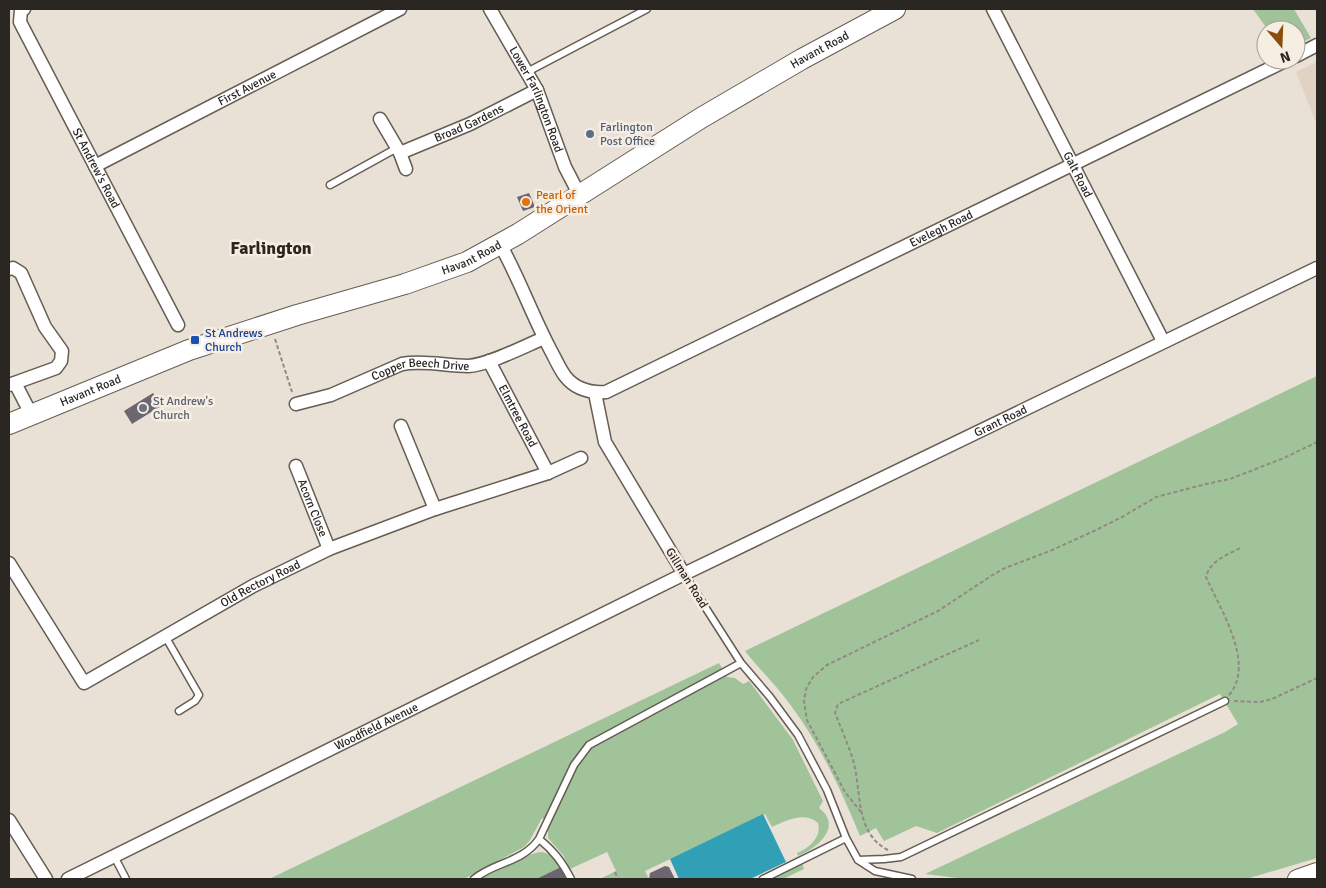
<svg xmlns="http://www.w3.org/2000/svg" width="1326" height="888" font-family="Signika,sans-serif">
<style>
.built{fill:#e1d3c4}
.green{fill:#a1c39a}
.water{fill:#31a0b6}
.building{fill:#6c6670}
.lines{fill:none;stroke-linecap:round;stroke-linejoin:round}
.service-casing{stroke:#655d54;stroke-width:9}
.minor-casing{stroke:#655d54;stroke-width:15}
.secondary-casing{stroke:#655d54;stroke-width:20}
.primary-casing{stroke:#655d54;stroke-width:22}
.path{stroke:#908a83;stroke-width:2;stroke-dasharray:4 2.5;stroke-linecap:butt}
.service{stroke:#fff;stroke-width:6}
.minor{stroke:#fff;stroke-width:12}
.secondary{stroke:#fff;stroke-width:18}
.primary{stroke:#fff;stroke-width:20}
.service-dot{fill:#5c6f8a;stroke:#f6ede3;stroke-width:2}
.food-dot{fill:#e8710a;stroke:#f6ede3;stroke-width:2}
.transit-dot{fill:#1a4fb4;stroke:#f6ede3;stroke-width:2}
.worship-dot{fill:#6b7280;stroke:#f6ede3;stroke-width:2}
.labels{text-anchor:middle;stroke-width:5;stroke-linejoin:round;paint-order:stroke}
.street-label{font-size:12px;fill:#2a2723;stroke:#f6ede3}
.service-label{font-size:12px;fill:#4e5e75;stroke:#f6ede3;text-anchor:start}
.food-label{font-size:12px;fill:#c56008;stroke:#f6ede3;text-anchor:start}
.transit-label{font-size:12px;fill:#164399;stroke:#f6ede3;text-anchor:start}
.worship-label{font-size:12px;fill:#5b616d;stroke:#f6ede3;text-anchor:start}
.district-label{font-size:18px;font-weight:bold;fill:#2a2723;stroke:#f6ede3}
</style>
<rect width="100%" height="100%" fill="#e9e0d6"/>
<path class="built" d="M1317,62V125L1296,72Z"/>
<path class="green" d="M1253,9H1294L1311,38L1296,45V30H1268Z
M1317,376V858L1246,879H966L925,874L1225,732L1238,724L1220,694L937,833L916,826L884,841L876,828L860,836C842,792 821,746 792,707C778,687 760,670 745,651Z
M719,663L727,677L735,678L743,684L749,681L793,740L823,801L819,808C843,826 818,848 798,856L797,853C809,848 822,837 818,823C804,811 786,821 772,827L765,814L645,871L649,879H600L616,871L607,852L570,869L563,855L548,838V827L552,823L542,818L530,840L524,847L464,879H269Z
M540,852C551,853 555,858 561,867L536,879H480L532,854Z
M802,863L804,869L783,879H769Z"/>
<path class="water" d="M763,814L786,862L750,879H679L670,859Z"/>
<path class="building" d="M529,193L535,207L523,211L517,197Z
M153,393L161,406L132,424L124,411Z
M665,866L669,867L675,879H649L650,873Z
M561,867L566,879H536Z"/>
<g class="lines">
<defs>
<path id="service" d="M527,72L647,9
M330,185L397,148
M684,574L741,663L770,697L798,735L827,790L846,838L858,860L875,871L912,879
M165,636L199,695L195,701L179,711
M539,839C554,851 562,862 571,879
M114,856L126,879
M858,860L884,859L901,857L1225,701
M474,879C494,862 522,863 539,839L574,765L589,745L741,663
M763,879L846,838"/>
<g id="minor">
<path id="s1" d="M24,9L21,10L20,22L178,325"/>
<path id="s2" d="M490,9L537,90L565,167L579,194"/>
<path id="s3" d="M993,9L1163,341"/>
<path d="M1296,56L1317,45"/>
<path d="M380,119L400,153L406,169"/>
<path id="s4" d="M400,153L470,124L537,90"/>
<path id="s5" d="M95,166L400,9"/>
<path id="s6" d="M500,244C519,278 532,315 550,349C555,358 559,368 565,376C575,389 590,393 606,392L1287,60"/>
<path d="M9,269L13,268L21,273L45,327L62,351L61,361L56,368L9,385"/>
<path id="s7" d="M489,361L548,473"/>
<path d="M15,383L31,414"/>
<path d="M595,393L605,442L684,574"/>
<path id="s8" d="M296,404L331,395L402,364C424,360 446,366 468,366C488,365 525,346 544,338"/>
<path d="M401,426L435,509"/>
<path id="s9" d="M296,466L329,549"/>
<path id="s10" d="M9,563L84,683L253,586L329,549L435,509L548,473L581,458"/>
<path d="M9,820L46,879"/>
<path id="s11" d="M68,879L684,574L1317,268"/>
</g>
<path id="secondary" d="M1297,879L1317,872"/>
<g id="primary">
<path id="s12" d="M9,424L189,350L297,315L405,284L467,262L518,234L701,118L802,59L895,9"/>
</g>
</defs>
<use href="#service" class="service-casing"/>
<use href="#minor" class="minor-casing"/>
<use href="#secondary" class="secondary-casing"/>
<use href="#primary" class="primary-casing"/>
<path class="path" d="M275,339L292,392
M1229,695C1256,664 1220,609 1206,577C1210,561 1225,556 1240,548
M1234,701L1260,702L1272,699L1317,678
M861,812L845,792L807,720L804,701L806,689L813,677L827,665L938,611L991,576L1005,568L1050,551L1094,531L1122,517L1156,497L1206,484L1230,479L1284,458L1317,442
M888,850C854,833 862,790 853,760C848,744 841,728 835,713L838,704L979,640
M615,872L618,879"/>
<use href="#service" class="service"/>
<use href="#minor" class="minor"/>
<use href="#secondary" class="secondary"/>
<use href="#primary" class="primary"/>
</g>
<circle class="service-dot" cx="590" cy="134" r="5"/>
<circle class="food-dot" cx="526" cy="202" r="5"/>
<rect class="transit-dot" x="190" y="335" width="10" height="10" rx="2.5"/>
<circle class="worship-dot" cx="143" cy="408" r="5"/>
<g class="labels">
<g class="street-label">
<text dy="4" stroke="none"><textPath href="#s12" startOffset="898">Havant Road</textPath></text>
<text dy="4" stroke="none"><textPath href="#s5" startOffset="171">First Avenue</textPath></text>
<text dy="4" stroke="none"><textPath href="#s2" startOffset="102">Lower Farlington Road</textPath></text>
<text dy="4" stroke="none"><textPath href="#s4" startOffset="75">Broad Gardens</textPath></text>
<text dy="4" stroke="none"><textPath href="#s1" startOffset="180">St Andrew's Road</textPath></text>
<text dy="4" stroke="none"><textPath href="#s3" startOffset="186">Galt Road</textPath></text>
<text dy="4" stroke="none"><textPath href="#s6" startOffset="566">Evelegh Road</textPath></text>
<text dy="4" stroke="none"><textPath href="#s12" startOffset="492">Havant Road</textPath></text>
<text dy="4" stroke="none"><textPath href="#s8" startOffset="131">Copper Beech Drive</textPath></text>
<text dy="4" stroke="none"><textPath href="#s12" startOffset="88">Havant Road</textPath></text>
<text dy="4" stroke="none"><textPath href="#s7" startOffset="62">Elmtree Road</textPath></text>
<text dy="4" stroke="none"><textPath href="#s11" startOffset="1039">Grant Road</textPath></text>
<text dy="4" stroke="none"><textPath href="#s9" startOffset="45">Acorn Close</textPath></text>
<text transform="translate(687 578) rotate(58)" y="4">Gillman Road</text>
<text dy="4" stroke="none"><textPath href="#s10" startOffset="344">Old Rectory Road</textPath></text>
<text dy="4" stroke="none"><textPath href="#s11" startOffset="344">Woodfield Avenue</textPath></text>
</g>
<g class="service-label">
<text x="600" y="131">Farlington<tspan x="600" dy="14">Post Office</tspan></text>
</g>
<g class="food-label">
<text x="536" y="199">Pearl of<tspan x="536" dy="14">the Orient</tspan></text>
</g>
<g class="transit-label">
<text x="205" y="337">St Andrews<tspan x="205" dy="14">Church</tspan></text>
</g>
<g class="worship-label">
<text x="153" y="405">St Andrew's<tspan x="153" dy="14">Church</tspan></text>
</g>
<g class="district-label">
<text x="271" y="254">Farlington</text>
</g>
</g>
<rect width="1326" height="888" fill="none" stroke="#2a2723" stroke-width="20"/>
<g transform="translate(1281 45) rotate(161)"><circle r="24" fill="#f6ede3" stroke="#a49e96"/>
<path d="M0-4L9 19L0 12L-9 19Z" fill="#894d0c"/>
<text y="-8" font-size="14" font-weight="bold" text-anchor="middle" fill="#2a2723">N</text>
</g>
</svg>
